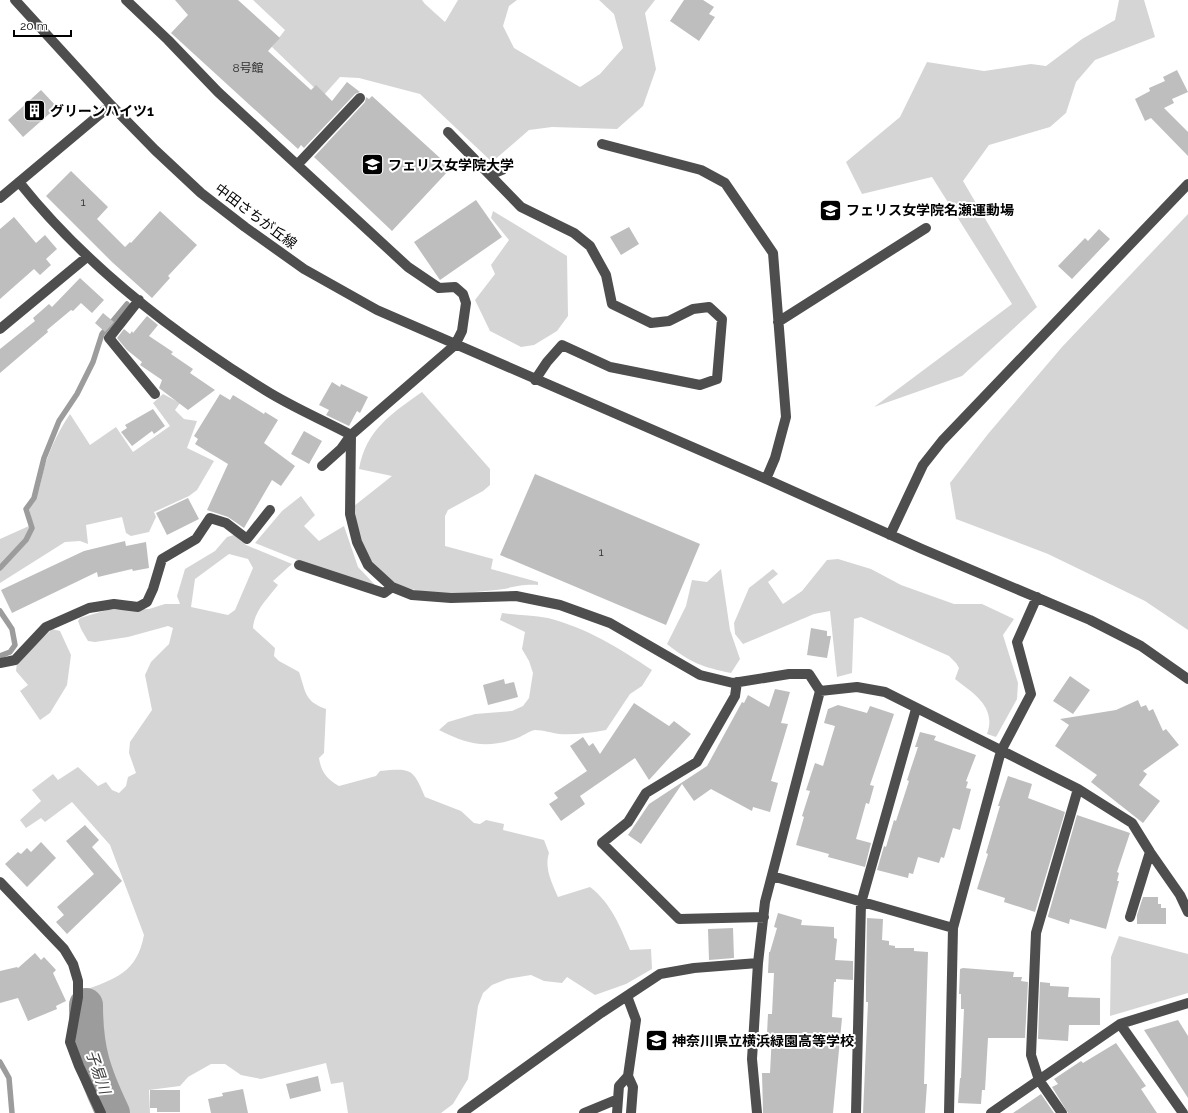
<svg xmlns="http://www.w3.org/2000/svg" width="1188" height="1113" font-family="Raleway,'Noto Sans JP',sans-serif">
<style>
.green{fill:#d5d5d5;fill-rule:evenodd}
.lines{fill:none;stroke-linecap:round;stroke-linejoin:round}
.stream{stroke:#9c9c9c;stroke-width:5.5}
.river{stroke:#9c9c9c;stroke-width:34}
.building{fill:#bebebe}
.minor{stroke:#4e4e4e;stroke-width:10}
.labels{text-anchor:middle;stroke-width:4;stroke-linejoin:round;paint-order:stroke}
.number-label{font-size:12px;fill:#303030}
.poi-label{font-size:14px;font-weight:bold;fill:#000;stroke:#fff;text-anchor:start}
.street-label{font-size:14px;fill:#000;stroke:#fff}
.water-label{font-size:15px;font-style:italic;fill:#3d3d3d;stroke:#fff}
</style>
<rect width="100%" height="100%" fill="#fff"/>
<path class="green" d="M253,0H422L425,4L445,22L458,0H517L509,6L503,26L514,48L580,87L600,74L623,48L614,14L599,0H655L645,13L656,69L643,106L617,129L552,127L529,130L492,162L420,94L359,78L340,77L323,96L272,47L285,30Z
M1119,0H1144L1155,37L1095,60L1076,82L1066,113L1050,127L989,145L963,181L1037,307L962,376L874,407L1012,304L932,177L862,194L846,162L900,117L927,62L984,71L1031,64L1046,66L1082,39L1115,20Z
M493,211L567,256L568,316L557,331L534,345L521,347L490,331L475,300L495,274L491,265L509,240L491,218Z
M1188,214V630L1145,601L1048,554L956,519L950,483L988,434L1062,347Z
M422,392L490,469V485L483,491L448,510L445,516V546L493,559L491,569L538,582V585C519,584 513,588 496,590C420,598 364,597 354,506L392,476L359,469C366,430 391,414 422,392Z
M163,394L180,403L175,410L184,419L197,421L187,448L214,461L197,490L189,496L154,512L156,517L149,532L131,536L126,533L122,517L86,525L88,544L80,541L65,542L0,583V539L29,526L31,533L34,528L29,509C40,494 40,482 45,465C51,447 59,430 70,414L90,445L116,427L133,452L170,426L153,403Z
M301,496L315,515L304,526L319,541L344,526L358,567L377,587L315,567L255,543L282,511Z
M234,535L246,545L292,564L273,581L278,585C268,598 254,611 253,628L275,648L274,656L279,661L299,672C306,692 304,701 326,709L324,753L319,758C321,772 327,779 339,786L376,776L380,771C411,768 413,768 425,797L461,811L474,823L480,824L486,820L504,824L503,830L544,840L549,853C544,868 552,883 558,897L590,887C611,903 620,926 630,950L651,949L652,969L626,984L595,995L567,977L562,983L544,981L531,975L507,979L492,985L483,993L478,1006L468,1079L453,1104L441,1113H348L343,1082L331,1084L326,1063L261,1079L241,1075L225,1064H211L188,1077L180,1086L149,1090L150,1113H106L83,1062L78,1039L82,991C115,979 137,973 144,935L110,845L72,802L45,822L41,818L26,828L20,820L41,801L32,790L53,774L58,780L78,767L98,786L106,782L112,790L119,793L126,786L128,777L136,773L129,753L130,742L152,710L145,675L151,662L169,644L173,628L168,626L128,637L95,642L88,641L81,629L78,621L80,618L107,610L149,609L165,604H180L177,596L185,569L215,551L227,537ZM229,554L248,559L253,568L235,610L228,615L191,607L195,579Z
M838,559L871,569L901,585L954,604H982L1014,619L1003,635L1018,683L1017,699L996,737L987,734C997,707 973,693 955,679L959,668L956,663L949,656L861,617L854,619L852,673L837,677L830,611L814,614L743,644L735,634L734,623L749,588L773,569L778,574L768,582L783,604L802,591L827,560Z
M721,569L730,630L740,659L731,673C702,667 691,663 667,644L686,606L692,580L707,582Z
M502,613C517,615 533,615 548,618C587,628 619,648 652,670L642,686L630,694L606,730C590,733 575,735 559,734C552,733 543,730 535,730C529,731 521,737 515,739C484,749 467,744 439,730L448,722L475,714L512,711L523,706L529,698L533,673L529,661L522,649L525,632L500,620Z
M52,629L60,631L71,655L67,685L50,713L40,720L20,691L28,685L16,671L17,662Z
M1119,936L1188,954V993L1110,1016L1111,957Z"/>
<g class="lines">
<path class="stream" d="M0,568L26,540L32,528L26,509L34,498L44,458L59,421L77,394L93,362L102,334L127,304
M0,611L12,629L15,645L10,652L0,656
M0,1062L9,1078L12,1113"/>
<path class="river" d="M86,1005C86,1050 94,1073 113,1113"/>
</g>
<path class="building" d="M175,0H238L280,38L268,51L311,90L316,85L332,101L347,82L360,92L355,94L304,148L301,145L298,149L171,33L188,15Z
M684,0H703L714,7L709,14L715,17L699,41L670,21Z
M1177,70L1188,92L1172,99L1174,103L1164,108L1188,132V156L1151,118L1145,121L1135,99L1150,91L1149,88L1165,81L1163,77Z
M41,90L57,107L23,137L8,120Z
M372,96L451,168L392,231L314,157L365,102L366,97L369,99Z
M71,171L108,207L97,219L125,247L130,242L131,243L160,211L197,245L168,276L170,278L152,298L112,262L46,196Z
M476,200L502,237L440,280L414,242Z
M14,217L36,243L45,235L57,249L46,259L51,265L40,275L34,269L0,299V229Z
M629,227L639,244L621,255L610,237Z
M1099,229L1110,239L1072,279L1058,266L1085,238L1088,241Z
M80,278L104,300L92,313L81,303L73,311L71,310L47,330L48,332L0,373V349L35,321L33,318L49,304L52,307Z
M103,313L114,322L105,332L95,323Z
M147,316L158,325L149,336L173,352L171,354L193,369L190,373L215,390L188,410L159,388L162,380L140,365L142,362L127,350L117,338L124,329L130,334L132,331L133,333Z
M332,382L340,387L341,384L368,397L360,413L357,411L349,426L326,415L329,410L319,405Z
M220,394L230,400L233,395L264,414L265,412L278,420L264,443L295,466L281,486L272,480L244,528L228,517L207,510L228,464L195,444L198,439L194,436Z
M153,409L165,426L154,434L152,431L132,446L121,432L127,428L125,425Z
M304,431L322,441L309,464L291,454Z
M535,474L700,544L666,625L500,555Z
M188,498L199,519L167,535L156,513Z
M125,541L126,546L146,542L149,568L133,571L132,569L98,577L97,572L12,613L1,590L84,551Z
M811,628L827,631V636H831L827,658L807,655Z
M1070,676L1090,690L1073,714L1053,701Z
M504,679L505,684L514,682L518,697L488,705L483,685Z
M775,689L790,692L781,723L788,724L771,781L778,783L770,812L753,807L752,811L711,789L694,801L682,784L641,844L628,835L649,804L707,766L742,702L744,703L748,695L769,707Z
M1138,700L1141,707L1146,705L1149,711L1153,709L1163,731L1166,729L1179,745L1143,771L1147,774L1139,785L1160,801L1143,823L1091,782L1097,775L1055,746L1069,725L1060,719L1116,710Z
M634,703L669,726L674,721L691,734L649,780L635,758L580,796L585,804L561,821L549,804L558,798L554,793L587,771L570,746L583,737L589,746L593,743L600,754Z
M838,705L867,713L870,706L894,714L870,785L874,786L869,804L866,803L856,839L871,843L865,867L828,857L829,854L796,845L804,817L802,816L810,791L806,790L815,763L823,766L835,726L824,723L828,709Z
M920,732L936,736L934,740L976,755L966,781L968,782L966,788L971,789L960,830L953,828L944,858L941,857L939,863L918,857L913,874L909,873L908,878L877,870L884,846L886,847L894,820L896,821L909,781L907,780L918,747H915Z
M1008,776L1032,784L1028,798L1065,812L1035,912L1004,902L1005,898L977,889L988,854L986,853L1000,806H998Z
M1077,815L1130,833L1117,872L1119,873L1117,881H1119L1106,929L1070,919L1069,924L1048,917V916Z
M85,825L99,840L92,847L122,881L67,934L56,922L64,915L57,907L94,874L66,841Z
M41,842L56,858L27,887L5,864L18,852L21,854L27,848L31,852Z
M1143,897H1158V904H1161V908H1166V924H1137V915Z
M778,913L802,920L801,925L834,927V938L837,939L835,960L853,961V980L836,979V982H834L832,1017L842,1018L833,1113H763L762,1073H770L772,1034H767L768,1014H772L774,973H768L769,952H770L777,928L774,927Z
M867,918L883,919L882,940L889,941V945L895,946V948H914V951L928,952L924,1084H927L925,1113H863L868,1002H866V982Z
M733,928L734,958L709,960L708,929Z
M35,953L41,960L44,957L56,970L53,973L66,1001L56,1006L57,1009L28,1021L18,998L0,1003V971L17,967L18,968Z
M963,968L1014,972L1013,977H1022L1021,981L1028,982L1025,1038H988L985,1090H982L981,1104L958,1103L960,1078H961L964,1009H961V994H959L960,969Z
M1040,982L1050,983V986L1069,987L1068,997L1100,998V1025H1069L1068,1041L1038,1039Z
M1178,1020L1188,1036V1098L1144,1030Z
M1116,1043L1146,1086L1141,1089L1157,1113H1068L1052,1087L1058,1084L1054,1079L1081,1061L1083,1063Z
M318,1076L321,1091L290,1099L286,1084Z
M243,1089L248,1113H211L208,1099L223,1096L222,1093Z
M150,1090H180V1112H157V1108H150Z
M1041,1094L1054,1113H1013Z"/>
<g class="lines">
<path class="minor" d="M15,0L111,105L155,150L201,193L245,227L304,269L377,310L766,479L922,549L1090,620L1141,646L1188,679
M126,0L168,40L218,92L408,267L439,288L455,287L463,294L466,303L462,331L455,345L351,435L341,449L322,466
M448,132L521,207L574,233L590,246L606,275L612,304L651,323L669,321L693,309L709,307L722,319L717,379L700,385L610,367L562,345L547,362L535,380
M602,144L701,170L725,183L773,253L786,417L775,458L766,479
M298,164L360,98
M490,175L502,170
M19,182C86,266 174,334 265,390C292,407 323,420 351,435
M0,198L111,105
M139,300L109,338L155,394
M778,322L926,228
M0,329L87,257
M351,435L350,514L357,542L368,565L392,587L412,595L451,598L516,596L560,605L610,623L700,675L733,683L789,674H809L820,691L857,687L885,692L1078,789L1132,823L1150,852L1180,895L1188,912
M890,535L923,465L942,441L1188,184
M299,565L384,593L392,587
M0,663L15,660L46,627L89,608L114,604L138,607L147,602L153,589L162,559L196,539L210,518L226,523L247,539L270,510
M737,682L735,696L697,762L646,793L628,822L602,843L679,919L764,917
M772,876L953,928
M0,882L64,949L73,964L78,981V997L70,1042L79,1066L101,1113
M1130,917L1150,852
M627,996L636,1020L628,1076L633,1087L631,1113
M1120,1024L1183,1113
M462,1113L601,1013L660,974L694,968L758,963
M584,1113L618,1099
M617,1113L619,1086L628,1076
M757,1113L752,1059L758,963L765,902L820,691
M856,1113L861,903L916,709
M949,1113L953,928L1001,751L1031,694L1017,642L1037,597
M991,1113L1120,1024L1188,1003
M1062,1113L1039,1080L1031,1055L1036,933L1078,789"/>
</g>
<defs>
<symbol id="building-square" viewBox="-11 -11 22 22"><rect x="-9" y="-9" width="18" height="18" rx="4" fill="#000" stroke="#fff"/><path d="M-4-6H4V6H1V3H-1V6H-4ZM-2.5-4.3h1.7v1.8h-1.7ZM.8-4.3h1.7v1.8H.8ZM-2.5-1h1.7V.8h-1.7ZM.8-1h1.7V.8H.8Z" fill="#fff"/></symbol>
<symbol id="university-square" viewBox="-11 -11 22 22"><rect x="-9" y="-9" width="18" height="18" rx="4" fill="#000" stroke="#fff"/><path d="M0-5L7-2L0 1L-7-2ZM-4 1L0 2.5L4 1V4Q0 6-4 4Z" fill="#fff"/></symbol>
<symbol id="school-square" viewBox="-11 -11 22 22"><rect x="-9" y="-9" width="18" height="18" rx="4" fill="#000" stroke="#fff"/><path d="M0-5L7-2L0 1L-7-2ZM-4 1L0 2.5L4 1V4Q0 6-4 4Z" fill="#fff"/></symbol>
</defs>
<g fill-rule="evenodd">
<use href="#building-square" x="22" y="98" width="25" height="25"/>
<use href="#university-square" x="360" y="152" width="25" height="25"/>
<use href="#university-square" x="818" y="198" width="25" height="25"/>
<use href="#school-square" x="644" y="1028" width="25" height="25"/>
</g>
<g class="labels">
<g class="number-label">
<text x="248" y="72">8号館</text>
<text x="83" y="206">1</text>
<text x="601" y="556">1</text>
</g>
<g class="poi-label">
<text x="50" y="116">グリーンハイツ1</text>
<text x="388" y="170">フェリス女学院大学</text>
<text x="846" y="215">フェリス女学院名瀬運動場</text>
<text x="672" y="1046">神奈川県立横浜緑園高等学校</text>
</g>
<g class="street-label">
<text transform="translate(256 216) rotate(37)" y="5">中田さちが丘線</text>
</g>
<g class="water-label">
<text transform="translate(98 1072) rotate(71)" y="5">子易川</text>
</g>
</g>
<path d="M14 30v6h57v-6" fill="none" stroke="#000000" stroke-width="2"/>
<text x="20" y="30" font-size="12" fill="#000000" stroke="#ffffff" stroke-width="3" paint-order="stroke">20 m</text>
</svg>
